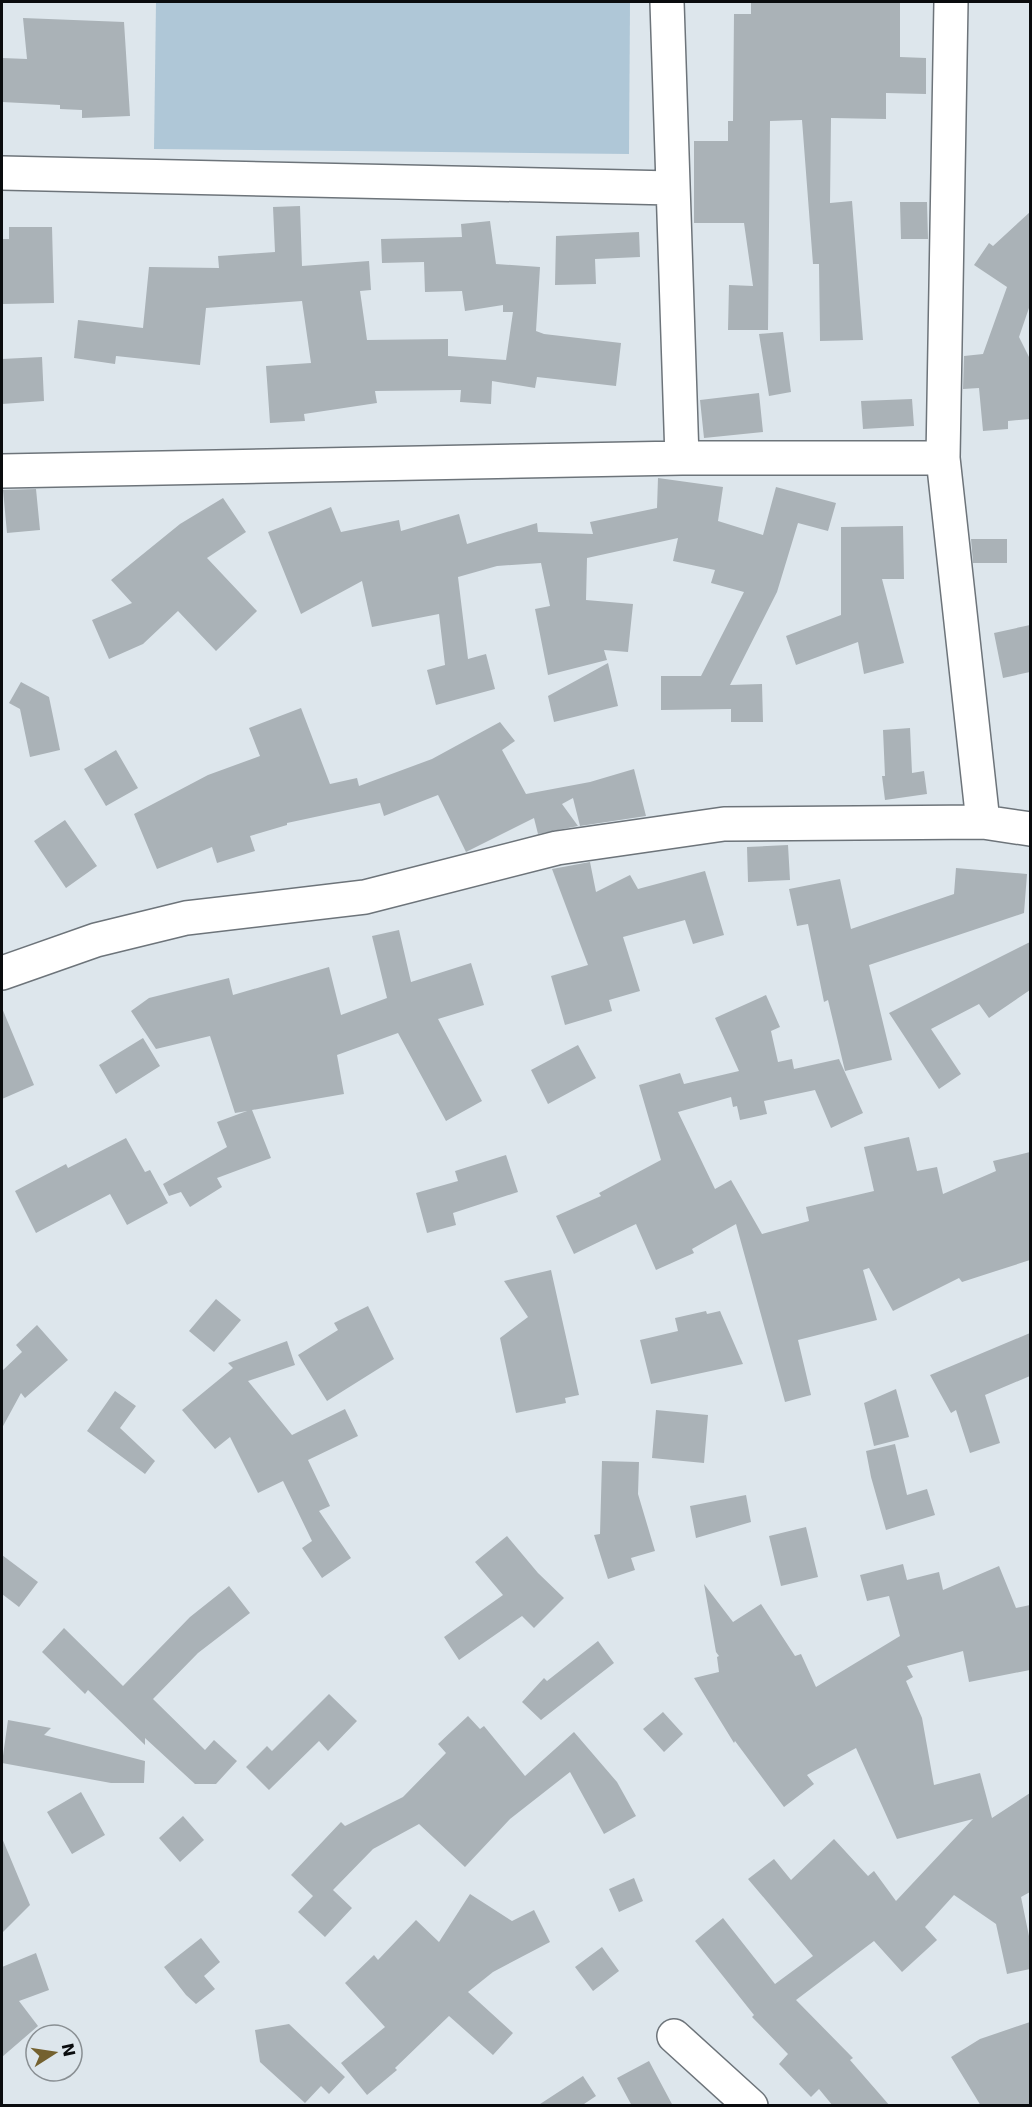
<svg xmlns="http://www.w3.org/2000/svg" width="1032" height="2107" font-family="'DejaVu Sans',sans-serif">
<style>
.green{fill:#afc7d7}
.building{fill:#aab2b7}
.lines{fill:none;stroke-linecap:round;stroke-linejoin:round}
.minor-casing{stroke:#6d747a;stroke-width:36}
.minor{stroke:#fff;stroke-width:33}
</style>
<rect width="100%" height="100%" fill="#dde6ec"/>
<path class="green" d="M156,2H630L629,154L154,149Z"/>
<path class="building" d="M751,2H900V57L926,58V94L886,93V119L831,118L830,203L852,201L863,340L820,341L819,264H813L802,120L770,121L768,330H728L729,285L753,286L744,223H694V141H728V121H733L734,14H751Z
M23,18L124,22L130,116L82,118V110L60,109V105L2,102V58L27,59Z
M900,202H927L928,239H901Z
M300,206L302,266L369,261L371,290L360,291L367,340L448,339V356L506,360L513,312H503V305L465,311L462,291L425,292L424,262L382,263L381,239L462,237L461,224L490,221L496,264L540,267L536,331L544,334L621,343L616,386L537,377L535,388L492,381L491,404L460,402L461,390L375,391L377,403L304,414L305,421L270,423L266,366L311,363L302,301L206,308L200,365L116,356L115,364L74,358L78,320L143,328L149,267L219,268L218,256L275,252L273,207Z
M1030,212V305L1019,337L1030,359V419L1008,421V429L983,431L979,388L963,389L964,356L983,354L1007,287L974,265L989,243L993,246Z
M9,227H52L54,303L2,304V239H9Z
M639,232L640,257L595,259L596,284L555,285L556,236Z
M783,332L791,392L769,396L759,334Z
M42,357L44,401L2,404V359Z
M759,393L763,432L704,438L700,400Z
M912,399L914,426L863,429L861,401Z
M658,478L723,487L718,521L763,535L776,487L836,503L828,531L798,523L777,592L730,685L762,684L763,722H731V709L661,710V676H701L744,592L711,583L715,570L673,561L678,538L587,558L586,600L633,604L628,652L604,650L607,660L548,675L535,609L550,606L541,563L497,566L458,577L468,659L486,654L495,689L436,705L427,670L445,665L439,614L372,627L362,581L301,614L268,532L331,507L341,532L399,520L401,531L459,514L467,544L537,523L538,532L593,534L590,522L657,508Z
M36,489L40,530L7,533L3,490Z
M223,498L246,532L207,558L257,611L216,651L178,611L143,644L109,659L92,620L132,603L111,580L180,524Z
M903,526L904,579H882L904,663L864,674L858,642L796,665L786,636L841,615V527Z
M971,539H1007V563H973Z
M1030,625V672L1003,678L994,633Z
M608,663L618,706L554,722L548,696Z
M21,682L49,697L60,750L30,757L20,709L9,703Z
M301,708L330,784L357,778L359,786L432,759L500,722L515,741L502,750L526,794L590,782L634,769L646,816L580,826L573,798L562,804L578,826L538,834L534,818L466,852L438,795L384,816L380,803L287,823V825L250,836L255,851L217,863L212,847L157,869L134,814L208,775L260,756L249,728Z
M910,728L912,773L924,771L927,794L885,800L882,776H885L883,730Z
M116,750L138,788L106,806L84,769Z
M65,820L97,866L66,888L34,841Z
M788,845L790,880L748,882L747,847Z
M590,862L596,892L630,875L638,889L705,871L724,935L693,944L685,920L623,937L640,991L609,1000L612,1011L565,1025L551,976L588,965L552,869Z
M956,868L1027,874L1024,913L869,965L892,1060L845,1071L828,1000L824,1002L808,924L797,926L789,889L840,879L851,929L954,894Z
M399,930L411,982L471,963L484,1005L438,1019L482,1101L446,1121L398,1033L337,1055L344,1094L252,1110L271,1158L217,1178L222,1187L190,1207L181,1192L169,1196L163,1184L227,1147L217,1122L247,1111L235,1113L210,1036L156,1049L131,1011L149,998L229,978L233,995L329,967L341,1015L387,998L372,936Z
M1030,942V990L989,1018L979,1004L931,1029L961,1074L939,1089L889,1013Z
M766,995L780,1027L771,1031L778,1062L792,1059L794,1069L839,1059L863,1113L831,1128L815,1090L764,1101L767,1114L740,1120L737,1106L733,1107L731,1097L678,1112L715,1189L731,1180L762,1234L809,1221L806,1207L874,1191L864,1147L909,1137L917,1171L937,1167L943,1194L996,1171L993,1161L1030,1152V1260L962,1282L959,1278L893,1311L869,1268L863,1270L877,1320L798,1340L811,1395L785,1402L736,1224L692,1249L694,1253L656,1270L636,1224L574,1254L556,1216L601,1196L599,1193L661,1160L639,1085L680,1073L684,1084L739,1071L715,1018Z
M2,1008L34,1085L2,1099Z
M143,1038L160,1066L116,1094L99,1065Z
M578,1045L596,1078L548,1104L531,1070Z
M126,1138L145,1172L150,1170L168,1203L127,1225L110,1194L36,1233L15,1191L66,1164L68,1168Z
M506,1155L518,1192L453,1213L456,1225L427,1233L416,1193L458,1181L455,1171Z
M551,1270L579,1395L565,1398L566,1403L516,1413L500,1338L528,1317L504,1281Z
M216,1299L241,1320L214,1352L189,1331Z
M368,1306L394,1359L327,1401L298,1355L338,1330L334,1323Z
M706,1311L707,1314L720,1311L743,1364L651,1384L640,1340L678,1331L675,1318Z
M37,1325L68,1360L25,1398L21,1393L2,1428V1371L22,1352L16,1345Z
M1030,1333V1376L985,1395L1000,1443L970,1453L956,1410L951,1413L930,1375Z
M287,1341L295,1365L248,1381L292,1435L345,1409L358,1436L308,1460L330,1506L319,1511L351,1558L322,1578L302,1548L312,1541L283,1481L258,1493L230,1437L215,1449L182,1410L233,1368L228,1363Z
M896,1389L909,1437L874,1446L864,1403Z
M115,1391L136,1406L120,1428L155,1461L145,1474L87,1431Z
M656,1410L708,1415L704,1463L652,1458Z
M895,1444L907,1495L927,1489L935,1515L886,1530L871,1477L866,1451Z
M602,1461L639,1462L638,1494L655,1551L631,1558L635,1570L608,1579L594,1535L600,1534Z
M746,1495L751,1522L696,1538L690,1506Z
M806,1527L818,1577L781,1586L769,1536Z
M507,1536L538,1573L564,1598L534,1628L522,1616L459,1660L444,1637L503,1595L475,1562Z
M2,1555L38,1582L19,1607L2,1594Z
M903,1564L907,1580L939,1572L943,1590L999,1566L1016,1608L1030,1605V1670L969,1682L963,1651L907,1666L913,1677L906,1681L922,1718L934,1785L980,1773L992,1818L1030,1793V1892L1021,1897L1030,1941V1969L1007,1974L996,1924L954,1895L925,1927L937,1940L902,1972L874,1941L796,2000L853,2058L850,2060L890,2106H833L819,2089L811,2097L779,2064L788,2054L752,2017L754,2015L695,1941L723,1918L775,1984L813,1956L748,1879L774,1859L791,1880L834,1839L868,1876L874,1871L896,1901L973,1819L897,1839L856,1748L807,1775L814,1784L784,1807L735,1741L734,1743L694,1678L719,1672L717,1657L719,1656L716,1652L704,1584L733,1622L761,1604L795,1656L801,1654L816,1687L900,1636L889,1596L867,1601L860,1575Z
M229,1586L250,1613L198,1653L153,1699L205,1750L214,1740L237,1761L216,1784H195L145,1738V1745L88,1690L85,1694L42,1652L64,1628L123,1686L190,1617Z
M598,1641L614,1663L541,1720L522,1702L544,1678L547,1681Z
M329,1694L357,1721L328,1751L319,1741L269,1790L246,1767L267,1746L272,1751Z
M663,1712L683,1734L664,1752L643,1729Z
M468,1716L480,1729L484,1726L525,1776L574,1732L617,1782L636,1816L604,1834L570,1772L510,1819L465,1867L419,1824L373,1849L333,1890L352,1908L325,1937L298,1912L313,1896L291,1875L341,1822L345,1826L403,1797L446,1753L438,1744Z
M8,1720L51,1728L44,1735L145,1761L144,1783H111L2,1763Z
M81,1792L105,1835L72,1854L47,1812Z
M183,1816L204,1840L180,1862L159,1838Z
M2,1838L30,1905L2,1933Z
M634,1878L643,1901L619,1912L609,1889Z
M470,1894L512,1921L534,1910L550,1942L493,1972L468,1992L513,2033L493,2055L449,2016L395,2068L397,2070L367,2095L341,2063L385,2027L345,1983L374,1955L378,1960L416,1920L439,1942Z
M201,1938L220,1962L204,1976L215,1989L196,2004L186,1995L164,1967Z
M602,1947L619,1971L593,1991L575,1967Z
M36,1953L49,1990L19,2001L38,2026L2,2057V1967Z
M1030,2022V2106H981L951,2057L980,2039Z
M289,2024L345,2077L329,2094L321,2086L305,2103L260,2062L255,2030Z
M649,2061L673,2106H632L617,2078Z
M583,2076L596,2096L581,2106H537Z"/>
<g class="lines">
<defs>
<path id="minor" d="M667,2L682,458
M951,2L943,458L983,822
M2,173L672,188
M2,471L682,458H943
M2,973L96,940L186,918L365,897L557,848L724,824L983,822L1030,829
M674,2036L751,2106"/>
</defs>
<use href="#minor" class="minor-casing"/>
<use href="#minor" class="minor"/>
</g>
<rect width="1032" height="2107" fill="none" stroke="#0a0c0e" stroke-width="6"/>
<g transform="translate(54 2053) rotate(78)"><circle r="28" fill="#dde6ec" stroke="#898f93" stroke-width="1.5"/>
<path d="M0-4.5L10 22L0 15L-10 22Z" fill="#74612f"/>
<text y="-9" font-size="16" font-weight="bold" text-anchor="middle" fill="#0a0c0e">N</text>
</g>
</svg>
